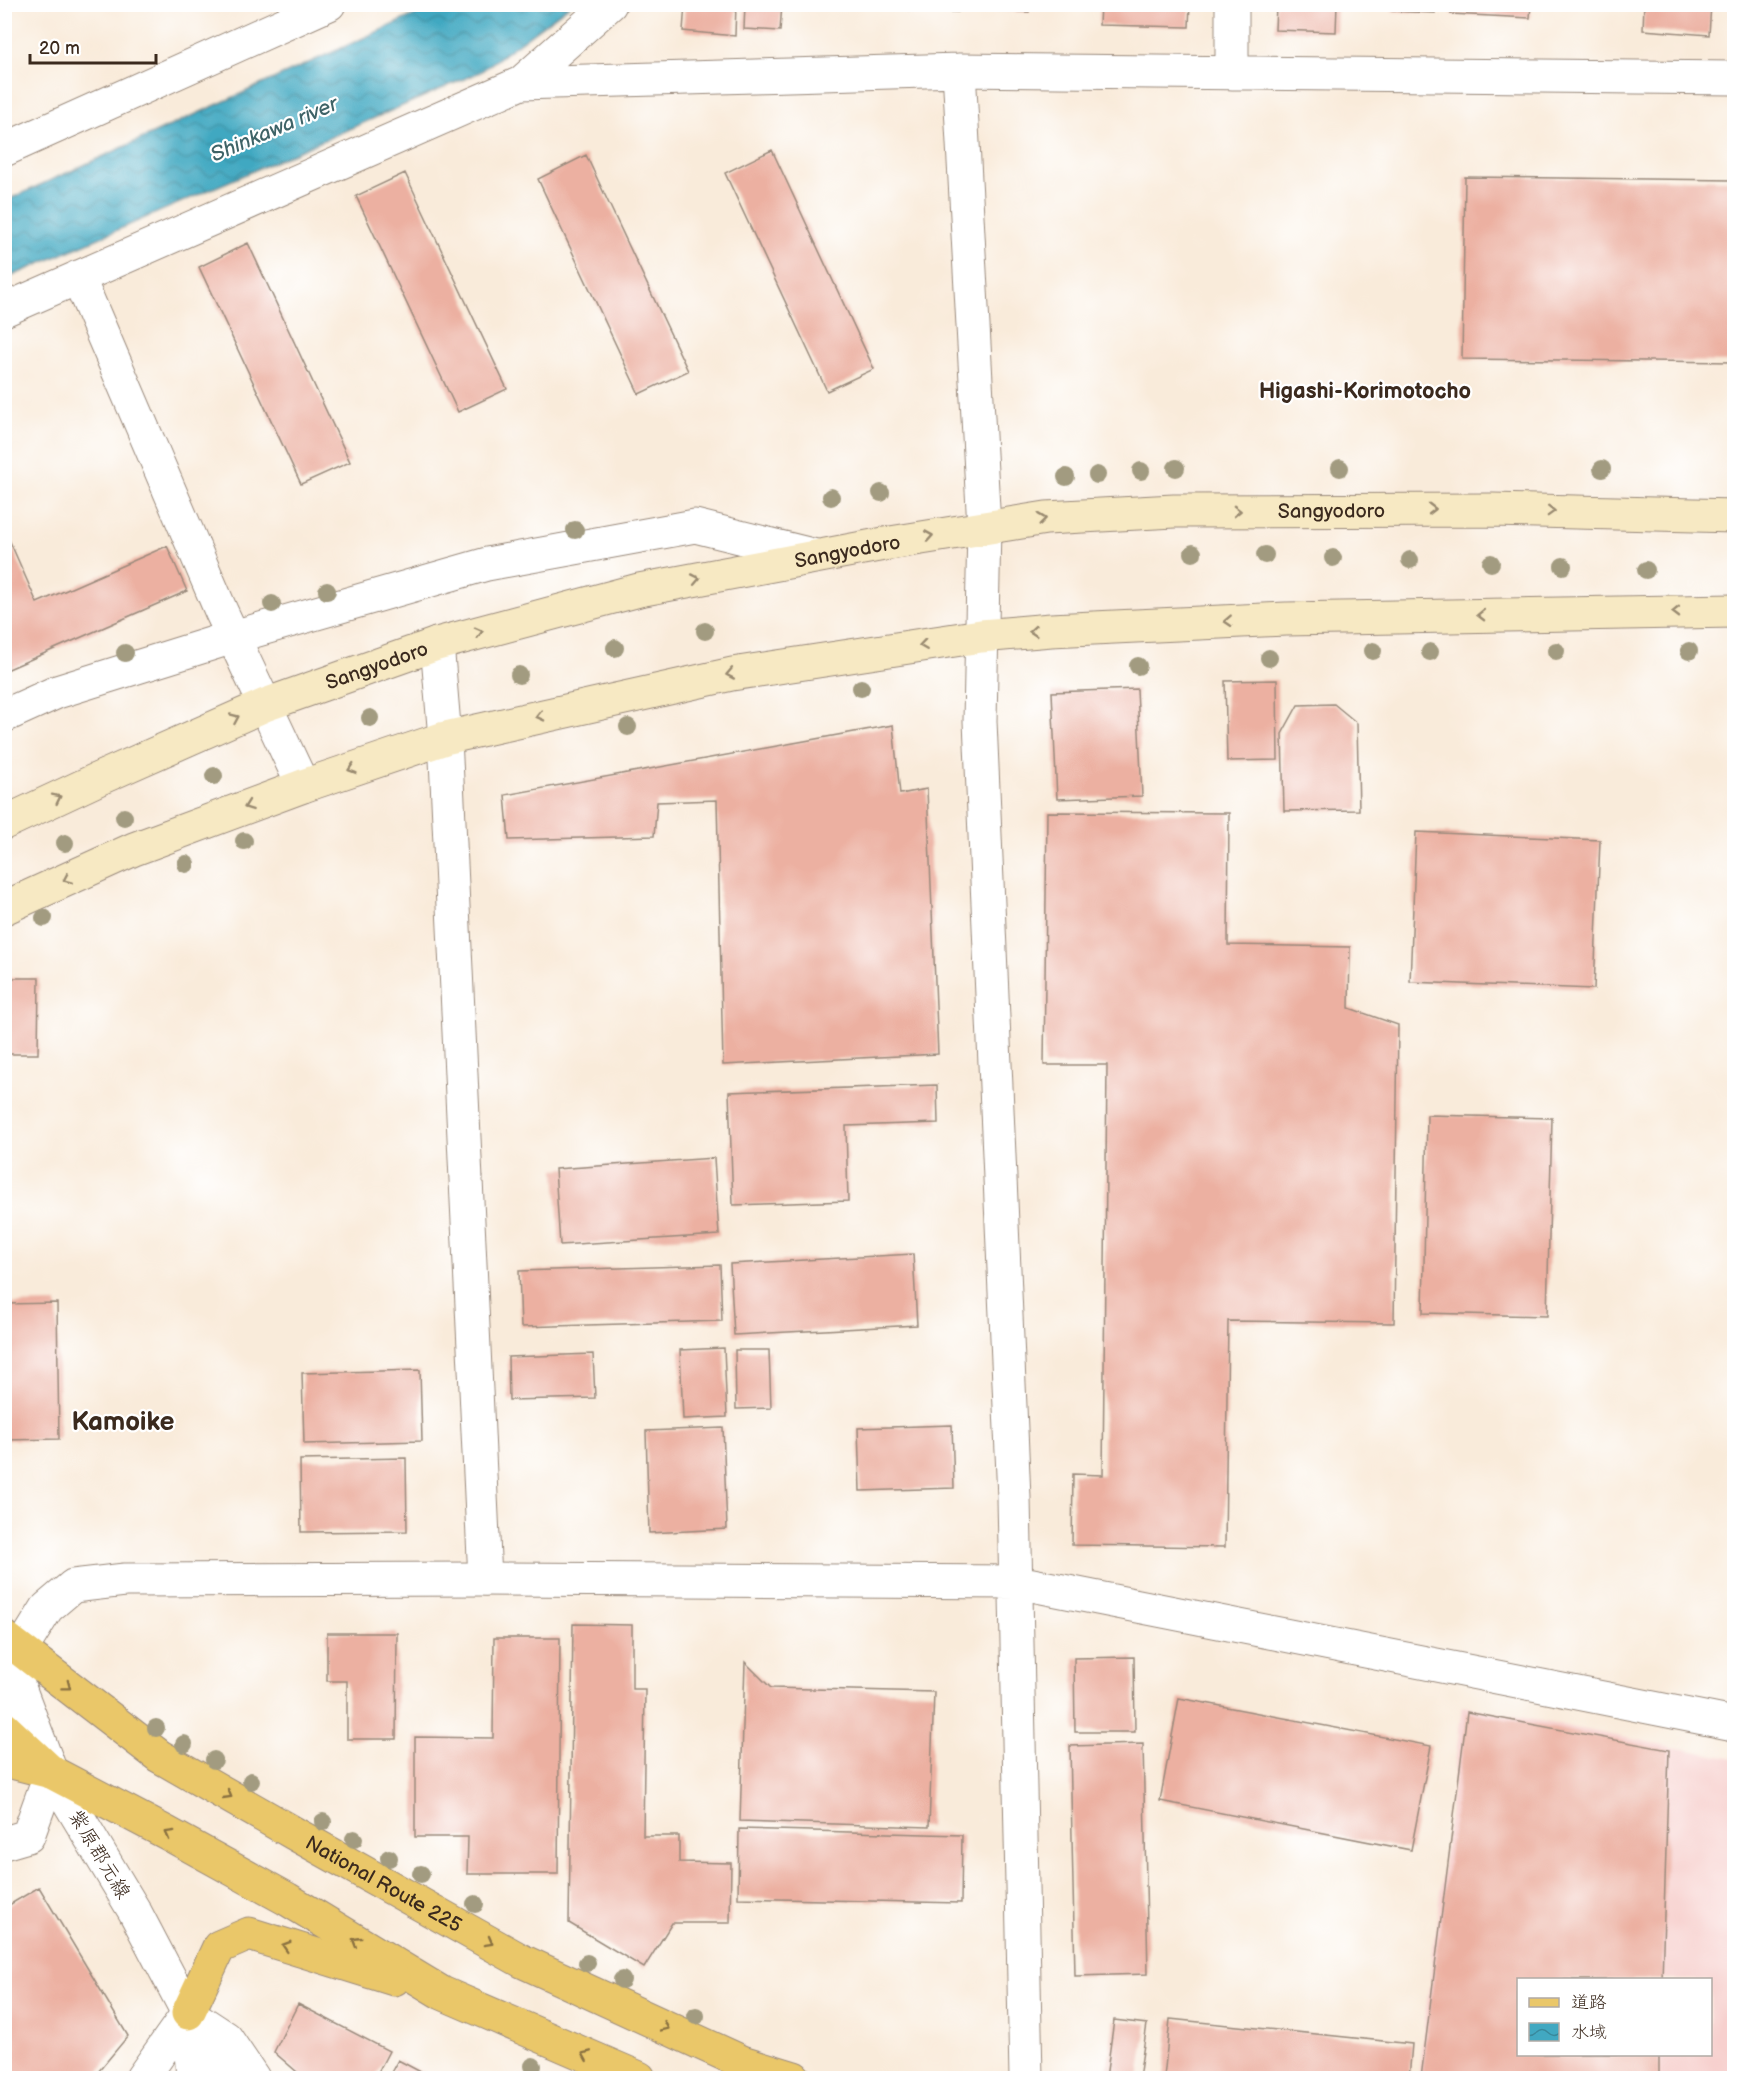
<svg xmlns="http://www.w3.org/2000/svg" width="1739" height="2083" font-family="'Balsamiq Sans','Klee One',sans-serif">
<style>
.built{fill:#f7d0ce;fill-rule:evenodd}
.water{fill:url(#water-waves);stroke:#3e6970;stroke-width:1.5}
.building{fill:#ecb0a1}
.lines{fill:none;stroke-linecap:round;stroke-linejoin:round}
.minor-casing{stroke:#9a8a7c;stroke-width:35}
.tertiary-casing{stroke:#9a8a7c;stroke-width:35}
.secondary-casing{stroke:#9a8a7c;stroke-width:35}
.primary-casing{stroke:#9a8a7c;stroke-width:35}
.trunk-casing{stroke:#9a8a7c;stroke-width:35}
.minor{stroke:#fff;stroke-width:33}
.tertiary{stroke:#fff;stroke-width:33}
.secondary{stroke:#f7e9c3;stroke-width:33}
.primary{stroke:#eac769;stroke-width:33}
.trunk{stroke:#eac769;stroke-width:33}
.tree{fill:#a29b80}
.oneway{stroke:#998a70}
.oneway2{stroke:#8a7140}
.labels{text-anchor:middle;stroke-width:4.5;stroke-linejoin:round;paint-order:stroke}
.street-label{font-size:20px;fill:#3b2a1e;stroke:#fff}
.water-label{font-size:21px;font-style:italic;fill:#3e6367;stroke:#fff}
.quarter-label{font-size:22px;font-weight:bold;fill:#3b2a1e;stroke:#fff}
.district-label{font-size:26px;font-weight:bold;fill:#3b2a1e;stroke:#fff}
</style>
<defs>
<pattern id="water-waves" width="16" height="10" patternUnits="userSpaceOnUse" patternTransform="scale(1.5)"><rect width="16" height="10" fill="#41a8c1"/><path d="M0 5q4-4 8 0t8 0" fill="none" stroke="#38899c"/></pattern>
</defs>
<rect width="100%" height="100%" fill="#fff"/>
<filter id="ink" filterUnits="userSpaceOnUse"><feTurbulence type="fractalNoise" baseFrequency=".0167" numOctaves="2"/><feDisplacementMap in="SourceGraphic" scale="12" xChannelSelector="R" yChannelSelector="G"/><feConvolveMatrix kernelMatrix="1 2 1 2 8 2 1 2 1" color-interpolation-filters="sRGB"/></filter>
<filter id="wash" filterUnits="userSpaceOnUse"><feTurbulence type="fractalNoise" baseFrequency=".008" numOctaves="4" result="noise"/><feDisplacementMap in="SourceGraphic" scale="24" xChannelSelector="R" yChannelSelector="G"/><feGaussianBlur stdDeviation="1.35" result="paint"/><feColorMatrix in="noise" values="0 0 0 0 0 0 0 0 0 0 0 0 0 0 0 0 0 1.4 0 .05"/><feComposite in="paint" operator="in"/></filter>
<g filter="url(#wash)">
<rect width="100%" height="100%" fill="#f9ebda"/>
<path class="built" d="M1462,1706L1734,1759V2078H1418ZM1518,1980H1710V2054H1518Z"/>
<path class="water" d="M436,5H570L480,72L5,279V201Z"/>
<g id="blocks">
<path class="building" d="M685,4H736L735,36L683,31Z
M745,4H782L780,31L744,29Z
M901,4H958V12L901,10Z
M980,4H1029V12L980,10Z
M1100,4H1190L1189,27L1099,25Z
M1276,4H1337L1336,32L1275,30Z
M1392,4H1435V13L1392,11Z
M1644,4H1711L1709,35L1643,30Z
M1451,5H1531L1530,18L1451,14Z
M772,150L874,369L827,391L725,173Z
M586,155L688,371L639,394L538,179Z
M405,173L507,389L458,412L356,196Z
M1465,177L1734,180V362L1462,359Z
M248,243L350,462L301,484L199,267Z
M4,528L37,603L167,546L187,591L4,671Z
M1277,680L1278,760L1227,761L1225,681Z
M1137,689L1142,796L1057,799L1052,692Z
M1334,704L1357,723L1359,810L1284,811L1282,734L1298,705Z
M893,725L900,794L927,789L938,1054L723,1065L717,800L657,802L654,836L509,840L505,795Z
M1047,812L1229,813L1228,945L1350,947L1349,1008L1398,1025L1394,1323L1228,1321L1225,1547L1072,1545L1073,1474L1103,1475L1107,1065H1044Z
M1416,832L1600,840L1594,989L1410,982Z
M4,978H39L38,1054H4Z
M937,1085L938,1123L846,1126L848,1201L733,1205L729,1092Z
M1427,1115L1552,1118L1547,1316L1423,1313Z
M714,1158L719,1235L560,1245L555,1169Z
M913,1254L917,1325L734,1335L730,1264Z
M720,1265L722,1321L521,1327L519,1271Z
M57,1303L59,1439L4,1440V1304Z
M724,1348L727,1417L683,1419L680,1350Z
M735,1350H769L771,1408L736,1409Z
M593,1354L595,1398L509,1400L508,1357Z
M420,1370L422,1441L304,1444L302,1373Z
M952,1425L954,1488L860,1491L858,1428Z
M723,1428L727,1529L649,1533L646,1431Z
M406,1458L407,1531L301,1532L300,1460Z
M573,1624L632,1625V1689H645L643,1836H679V1862L731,1863L730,1923H672L644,1968L569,1923Z
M327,1633H397L396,1739H347V1681H327Z
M494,1638H560L558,1874H467L468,1837H415V1737L493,1738Z
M1134,1657L1135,1732H1075L1074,1658Z
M745,1662L771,1688L934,1692L929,1827L740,1821Z
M1179,1698L1431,1746L1411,1850L1160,1801Z
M1467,1712L1669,1750L1662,1980H1518V2054H1659V2078H1421Z
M1143,1744L1148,1974L1075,1976L1070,1746Z
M739,1829L962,1835L961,1903L738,1898Z
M39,1887L128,2036L93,2078H4V1908Z
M298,2004L389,2051L375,2078H304L274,2052Z
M1170,2019L1412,2044L1409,2078H1164Z
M1114,2020L1147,2024L1139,2078H1106Z
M398,2060L432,2078H388Z"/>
</g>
</g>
<g filter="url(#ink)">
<use href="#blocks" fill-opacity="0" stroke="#9a8a7c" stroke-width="1.5"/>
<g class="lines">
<defs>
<path id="minor" d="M959,70L984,527
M1232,73V4
M521,83L959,70L1734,78
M78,277L221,611L303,786
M4,310L521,83L610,4
M437,644L445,738L485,1579
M4,716L57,692L233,637L487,564L695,526L816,556
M4,1843L28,1836L51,1772
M188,2013L226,2038L253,2078
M188,2013L193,2078
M142,2078L188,2013"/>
<path id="tertiary" d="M4,150L329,4
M984,527L980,721L1014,1498L1026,2078
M4,1648L51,1772L135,1912L188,2013L228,2078
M21,1650L47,1608L73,1586L125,1580L485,1579L1017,1582L1734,1724"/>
<g id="secondary">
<path id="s1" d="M4,823L98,779L265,705L437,644L639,590L884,544L1046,518L1174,511L1493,510L1734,516"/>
<path d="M4,908L134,849L303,786L445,738L732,674L981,636L1051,630L1286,619L1734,611"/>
</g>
<path id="primary" d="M4,1760L51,1772"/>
<g id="trunk">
<path id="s2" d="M4,1637L159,1756L297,1835L522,1961L742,2062L794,2078"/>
<path d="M4,1728L51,1772L167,1833L287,1899L442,1993L639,2078"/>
<path d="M188,2013L219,1947L249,1934L394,1979"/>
</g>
</defs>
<use href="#minor" class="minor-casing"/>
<use href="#tertiary" class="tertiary-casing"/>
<use href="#secondary" class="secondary-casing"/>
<use href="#primary" class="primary-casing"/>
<use href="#trunk" class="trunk-casing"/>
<use href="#minor" class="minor"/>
<use href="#tertiary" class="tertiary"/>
<use href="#secondary" class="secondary"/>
<use href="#primary" class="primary"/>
<use href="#trunk" class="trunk"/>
</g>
<g class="tree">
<circle cx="1176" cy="468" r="9"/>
<circle cx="1340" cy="468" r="9"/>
<circle cx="1602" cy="469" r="9"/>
<circle cx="1141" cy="471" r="9"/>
<circle cx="1097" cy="475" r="9"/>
<circle cx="1066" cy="477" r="9"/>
<circle cx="881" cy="493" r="9"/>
<circle cx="831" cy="497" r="9"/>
<circle cx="575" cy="530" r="9"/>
<circle cx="1193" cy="553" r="9"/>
<circle cx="1265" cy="555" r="9"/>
<circle cx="1333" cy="558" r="9"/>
<circle cx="1410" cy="560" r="9"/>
<circle cx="1491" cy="563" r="9"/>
<circle cx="1563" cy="566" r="9"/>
<circle cx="1646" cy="570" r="9"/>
<circle cx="327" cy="591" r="9"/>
<circle cx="272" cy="604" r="9"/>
<circle cx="705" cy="631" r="9"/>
<circle cx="615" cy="648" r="9"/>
<circle cx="1373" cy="651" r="9"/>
<circle cx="1556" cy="651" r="9"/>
<circle cx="1689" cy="651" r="9"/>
<circle cx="1430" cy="652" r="9"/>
<circle cx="125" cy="653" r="9"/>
<circle cx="1269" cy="658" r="9"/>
<circle cx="1138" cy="666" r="9"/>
<circle cx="519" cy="675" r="9"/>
<circle cx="861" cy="688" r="9"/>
<circle cx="370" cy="718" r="9"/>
<circle cx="628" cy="727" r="9"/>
<circle cx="214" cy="776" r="9"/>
<circle cx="124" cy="817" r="9"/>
<circle cx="244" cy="841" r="9"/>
<circle cx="65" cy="843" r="9"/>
<circle cx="186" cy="864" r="9"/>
<circle cx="44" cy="918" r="9"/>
<circle cx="156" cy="1728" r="9"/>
<circle cx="184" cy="1744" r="9"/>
<circle cx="214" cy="1760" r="9"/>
<circle cx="251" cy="1781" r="9"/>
<circle cx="323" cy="1822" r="9"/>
<circle cx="354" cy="1839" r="9"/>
<circle cx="389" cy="1858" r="9"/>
<circle cx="421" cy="1874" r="9"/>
<circle cx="475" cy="1904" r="9"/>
<circle cx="587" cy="1963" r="9"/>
<circle cx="622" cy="1980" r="9"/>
<circle cx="696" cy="2016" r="9"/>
<circle cx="533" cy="2066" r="9"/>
</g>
<defs><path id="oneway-chevron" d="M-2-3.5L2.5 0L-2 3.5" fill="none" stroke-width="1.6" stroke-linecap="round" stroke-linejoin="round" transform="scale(1.5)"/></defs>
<g class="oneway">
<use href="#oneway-chevron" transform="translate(1432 509)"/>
<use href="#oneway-chevron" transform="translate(1237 511) rotate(-1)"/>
<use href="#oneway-chevron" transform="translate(1551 511) rotate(2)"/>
<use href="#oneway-chevron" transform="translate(1042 519) rotate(-7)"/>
<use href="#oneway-chevron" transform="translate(929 536) rotate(-10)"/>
<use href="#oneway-chevron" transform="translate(696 579) rotate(-11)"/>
<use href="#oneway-chevron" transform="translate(1676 612) rotate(179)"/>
<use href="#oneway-chevron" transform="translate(1481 615) rotate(179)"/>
<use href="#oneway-chevron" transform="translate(1228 621) rotate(177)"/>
<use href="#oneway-chevron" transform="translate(1033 631) rotate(175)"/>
<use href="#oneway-chevron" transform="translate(479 632) rotate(-15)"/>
<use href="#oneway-chevron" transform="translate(923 645) rotate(172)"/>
<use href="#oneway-chevron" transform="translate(730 674) rotate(169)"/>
<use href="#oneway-chevron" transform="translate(540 716) rotate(167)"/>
<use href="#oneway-chevron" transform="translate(235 718) rotate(-24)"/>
<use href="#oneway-chevron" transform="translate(352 769) rotate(162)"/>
<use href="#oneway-chevron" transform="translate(57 798) rotate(-26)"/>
<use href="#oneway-chevron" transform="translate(248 806) rotate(160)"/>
<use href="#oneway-chevron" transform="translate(67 879) rotate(156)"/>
</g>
<g class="oneway2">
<use href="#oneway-chevron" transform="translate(67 1686) rotate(37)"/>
<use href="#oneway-chevron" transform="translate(228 1795) rotate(30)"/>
<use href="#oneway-chevron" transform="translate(169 1834) rotate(-151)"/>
<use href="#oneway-chevron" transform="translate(356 1941) rotate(-149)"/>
<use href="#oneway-chevron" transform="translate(489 1942) rotate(29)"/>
<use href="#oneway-chevron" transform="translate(286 1946) rotate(-163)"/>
<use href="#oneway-chevron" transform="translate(665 2027) rotate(25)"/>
<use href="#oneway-chevron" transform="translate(586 2055) rotate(-157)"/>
</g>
</g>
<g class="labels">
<g class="street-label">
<text dy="7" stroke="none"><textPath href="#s1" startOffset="1377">Sangyodoro</textPath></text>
<text dy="7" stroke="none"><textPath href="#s1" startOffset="890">Sangyodoro</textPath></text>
<text dy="7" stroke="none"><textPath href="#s1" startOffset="405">Sangyodoro</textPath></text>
<text transform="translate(100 1854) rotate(59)" y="7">紫原郡元線</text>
<text dy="7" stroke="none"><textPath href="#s2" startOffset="454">National Route 225</textPath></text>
</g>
<g class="water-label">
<text transform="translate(274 129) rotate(-23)" y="7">Shinkawa river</text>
</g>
<g class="quarter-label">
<text x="1365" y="398">Higashi-Korimotocho</text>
</g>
<g class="district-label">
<text x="123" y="1430">Kamoike</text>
</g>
</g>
<rect width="1739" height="2083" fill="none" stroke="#fff" stroke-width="24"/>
<rect x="1517" y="1978" width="195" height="78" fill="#ffffff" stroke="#b1aaa5" stroke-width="1.5"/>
<rect x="1529" y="1998" width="30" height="9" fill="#eac769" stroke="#b1aaa5" stroke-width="1.5"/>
<text x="1571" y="2008" font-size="18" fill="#3b2a1e">道路</text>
<rect x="1529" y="2023" width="30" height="18" fill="url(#water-waves)" stroke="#b1aaa5" stroke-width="1.5"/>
<text x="1571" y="2038" font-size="18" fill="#3b2a1e">水域</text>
<path d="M30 54v9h126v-9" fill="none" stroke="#3b2a1e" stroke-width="3"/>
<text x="39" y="54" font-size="18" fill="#3b2a1e" stroke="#ffffff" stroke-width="4.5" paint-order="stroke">20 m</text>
</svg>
